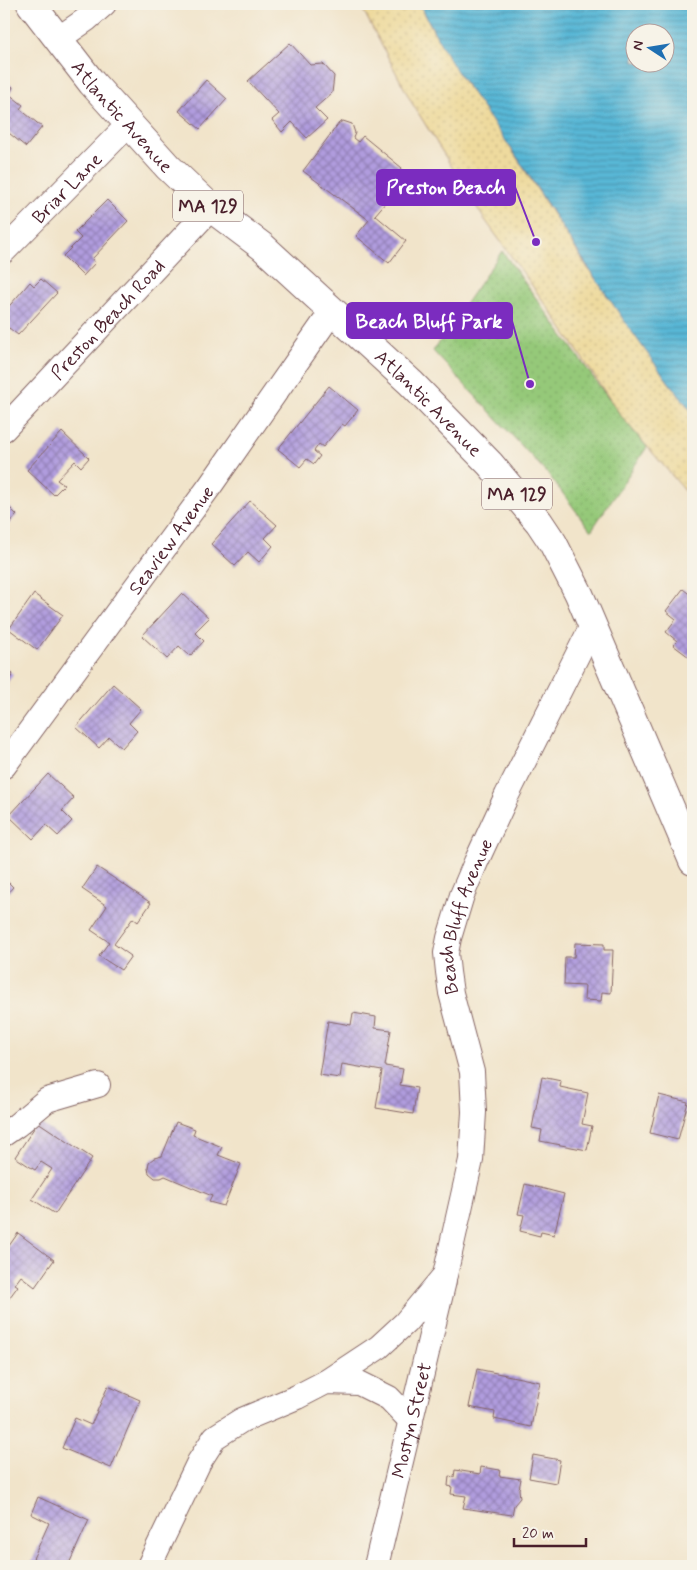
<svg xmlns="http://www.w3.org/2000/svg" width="697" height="1570" font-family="Mynerve,sans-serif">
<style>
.sand{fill:url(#sand-dots);stroke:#9c7c64}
.park{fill:url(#park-dots);stroke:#707452}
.water{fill:url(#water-rules);stroke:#516b80;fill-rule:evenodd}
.building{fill:url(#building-cross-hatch)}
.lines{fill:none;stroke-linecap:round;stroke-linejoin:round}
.minor-casing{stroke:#846463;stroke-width:26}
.major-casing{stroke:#846463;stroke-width:30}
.minor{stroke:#fff;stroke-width:24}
.major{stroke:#fff;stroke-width:28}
.labels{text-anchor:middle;stroke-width:4;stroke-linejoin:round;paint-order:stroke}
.shield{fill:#f7f3e8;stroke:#7e5f64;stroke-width:1}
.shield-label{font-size:18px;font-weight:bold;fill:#4a1f2b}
.street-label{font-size:19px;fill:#4a1f2b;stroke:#f7f3e8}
.leader{fill:none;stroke:#7b2cbf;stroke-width:2}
.callout-dot{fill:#7b2cbf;stroke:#f7f3e8;stroke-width:2}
.callout{fill:#7b2cbf;stroke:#7b2cbf;stroke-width:2}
.callout-label{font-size:20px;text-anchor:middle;font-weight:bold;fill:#fff}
</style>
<defs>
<pattern id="sand-dots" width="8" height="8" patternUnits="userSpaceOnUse" patternTransform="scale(1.25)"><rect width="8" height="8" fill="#eeda9e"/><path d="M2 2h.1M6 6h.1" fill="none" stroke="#cebb88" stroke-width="1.8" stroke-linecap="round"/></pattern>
<pattern id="park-dots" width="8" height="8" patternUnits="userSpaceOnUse" patternTransform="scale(1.25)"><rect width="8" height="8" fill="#95c979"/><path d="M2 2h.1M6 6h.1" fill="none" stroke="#82ac69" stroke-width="1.8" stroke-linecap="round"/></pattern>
<pattern id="water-rules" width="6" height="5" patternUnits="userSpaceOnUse" patternTransform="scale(1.25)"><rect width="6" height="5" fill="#58b7d6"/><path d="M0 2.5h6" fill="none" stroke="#4b94ae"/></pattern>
<pattern id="building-cross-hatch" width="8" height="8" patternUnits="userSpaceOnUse" patternTransform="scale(1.25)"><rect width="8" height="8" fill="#b09cde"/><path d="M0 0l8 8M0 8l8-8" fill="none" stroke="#917fb4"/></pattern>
</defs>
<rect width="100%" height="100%" fill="#f7f3e8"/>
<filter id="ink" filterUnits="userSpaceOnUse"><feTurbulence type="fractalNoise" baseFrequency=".02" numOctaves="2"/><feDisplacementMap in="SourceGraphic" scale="10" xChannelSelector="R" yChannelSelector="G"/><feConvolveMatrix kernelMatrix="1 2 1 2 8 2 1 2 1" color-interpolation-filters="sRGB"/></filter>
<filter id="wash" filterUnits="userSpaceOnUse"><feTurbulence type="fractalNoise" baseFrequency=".0096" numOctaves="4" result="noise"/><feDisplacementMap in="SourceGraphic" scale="20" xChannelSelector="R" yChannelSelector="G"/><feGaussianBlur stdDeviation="1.12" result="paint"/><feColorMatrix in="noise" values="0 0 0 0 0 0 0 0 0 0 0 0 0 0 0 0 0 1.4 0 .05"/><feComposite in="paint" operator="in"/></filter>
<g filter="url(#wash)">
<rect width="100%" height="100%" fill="#f1e4ca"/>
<path class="sand" d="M360,4H420L433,30L462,79L490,116L587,267L669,383L693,413V500L621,416L554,316L483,217L412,103Z"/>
<path class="park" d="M502,251L621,416L647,447L591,531L549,475L433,351Z"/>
<path class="water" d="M420,4H693V413C628,333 573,244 517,157C499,131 481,106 463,80C446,56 433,30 420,4ZM634,32H664V62H634Z"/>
<g id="blocks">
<path class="building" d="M290,43L310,65L323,64L334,76L332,93L315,108L327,120L307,138L292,122L282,132L272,120L279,114L248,81Z
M4,80L13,87L9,94L23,105L20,109L42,127L26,147L4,129Z
M206,80L227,99L200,129L179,111Z
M343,121L352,124L355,133L353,138L358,142L363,136L402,168L380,195L387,201L375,215L406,241L389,263L356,236L369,220L303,171L339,123Z
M107,200L128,221L92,259L95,263L83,276L63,256L81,238L75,232Z
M41,279L57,293L18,335L9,328L4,334V312L30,282L34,286Z
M329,386L358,410L345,426L342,424L323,447L319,444L314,451L320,456L314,464L307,459L300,467L278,449Z
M62,432L89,458L81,467L75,461L57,480L64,485L54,495L27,470Z
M250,501L277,525L265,538L273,546L259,562L248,552L235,566L211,544Z
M4,502L17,515L6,527L10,531L4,537Z
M683,589L693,597V660L673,645L677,641L666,632L676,619L666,611Z
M182,593L209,618L195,632L204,641L190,656L179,646L167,659L142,636Z
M34,594L63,615L37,650L9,629Z
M4,668L13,674L6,685L8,686L4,692Z
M113,684L141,709L129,723L137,731L122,748L109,737L99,748L76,727Z
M48,774L74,798L62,811L72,821L58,836L46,825L33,839L9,816Z
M97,867L151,903L138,922L133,918L114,944L131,956L121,970L99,956L109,942L91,930L107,906L82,889Z
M4,878L13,887L4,897Z
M575,943L604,944V950H613L611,993L602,992L601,1001L584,1000L585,986L564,985L565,957H574Z
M353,1013L376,1017L375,1028L391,1030L385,1066L403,1069L400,1085L417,1088L413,1114L376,1108L382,1071L342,1064L340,1078L319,1075L328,1021L351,1025Z
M542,1077L561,1081L560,1087L588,1093L582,1124L592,1126L587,1150L540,1141L542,1130L532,1128Z
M659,1095L688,1102L678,1140L650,1133Z
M38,1122L92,1158L55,1214L32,1199L52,1169L41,1162L35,1170L15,1157Z
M176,1122L195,1129L193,1135L222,1147L218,1155L241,1164L224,1206L209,1202L212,1196L165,1176L161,1178H155L149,1173L148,1168L149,1162L154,1158L162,1156Z
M525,1184L564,1194L554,1235L541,1232L540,1236L520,1231L524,1215L518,1214Z
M18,1233L54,1260L35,1287L21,1276L15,1284L18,1286L4,1305V1253Z
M477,1369L540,1382L531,1427L494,1419L495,1412L469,1407Z
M108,1386L140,1400L111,1468L62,1448L75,1418L91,1425Z
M533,1455L560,1460L556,1483L529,1478Z
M481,1467L500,1470L499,1476L521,1479L519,1489L520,1498L514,1505L512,1515L463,1508L466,1496L451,1494L452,1487L448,1486L449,1476L454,1477L455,1470L480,1474Z
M38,1497L89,1520L68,1566H39L31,1563L49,1523L31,1514Z"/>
</g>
</g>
<g filter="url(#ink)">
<use href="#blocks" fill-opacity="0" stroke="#846463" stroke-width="1"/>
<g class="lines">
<defs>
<g id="minor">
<path d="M58,39L87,19L104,4"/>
<path id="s1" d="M4,251L129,124"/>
<path id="s2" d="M4,429L211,208"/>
<path id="s3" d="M4,766L210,486L333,310"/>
<path d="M4,1134L17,1125L47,1100L98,1085"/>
<path id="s4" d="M326,1382L379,1347L405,1323L445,1275L471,1160L474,1112L472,1072L451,993L448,972L446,953L449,938L462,895L476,862L507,795L592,626"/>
<path d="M149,1566L199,1462L215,1437L242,1420L297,1397L326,1382L359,1383L389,1398L411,1421"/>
<path id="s5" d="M376,1566L444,1281"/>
</g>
<g id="major">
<path id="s6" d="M31,4L92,83L168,167L211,208L263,247L411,383L490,464L539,522L553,543L579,594L693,861"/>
</g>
</defs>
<use href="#minor" class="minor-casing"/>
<use href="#major" class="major-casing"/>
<use href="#minor" class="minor"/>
<use href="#major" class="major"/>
</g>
</g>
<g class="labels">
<g class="shield">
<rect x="173" y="190.5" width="70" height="31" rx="4"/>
<rect x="482" y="478.5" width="70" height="31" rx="4"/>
</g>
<g class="shield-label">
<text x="208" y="212">MA 129</text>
<text x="517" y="500">MA 129</text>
</g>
<g class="street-label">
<text dy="7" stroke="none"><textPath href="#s6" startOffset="145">Atlantic Avenue</textPath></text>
<text dy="7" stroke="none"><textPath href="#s1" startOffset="89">Briar Lane</textPath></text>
<text dy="7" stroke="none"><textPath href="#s2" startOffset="151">Preston Beach Road</textPath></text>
<text dy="7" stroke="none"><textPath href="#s6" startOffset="565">Atlantic Avenue</textPath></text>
<text dy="7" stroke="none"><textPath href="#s3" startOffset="281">Seaview Avenue</textPath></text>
<text dy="7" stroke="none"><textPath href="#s4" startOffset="529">Beach Bluff Avenue</textPath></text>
<text dy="7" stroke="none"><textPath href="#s5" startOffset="150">Mostyn Street</textPath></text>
</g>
</g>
<path class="leader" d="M536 242L515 187M530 384L512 321"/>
<g class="callout-dot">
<circle cx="536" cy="242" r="5"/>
<circle cx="530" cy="384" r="5"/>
</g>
<g class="callout">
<rect x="377" y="170" width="138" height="35" rx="5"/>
<rect x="347" y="303" width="165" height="35" rx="5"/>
</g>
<g class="callout-label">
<text x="446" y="194">Preston Beach</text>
<text x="429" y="328">Beach Bluff Park</text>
</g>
<rect width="697" height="1570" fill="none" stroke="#f7f3e8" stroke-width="20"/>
<g transform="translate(650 48) rotate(282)"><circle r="24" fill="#f7f3e8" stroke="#b29e9c"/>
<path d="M0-4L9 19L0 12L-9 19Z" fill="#1f6fb2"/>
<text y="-8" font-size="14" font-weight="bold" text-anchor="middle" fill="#4a1f2b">N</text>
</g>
<path d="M514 1538v8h72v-8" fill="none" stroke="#4a1f2b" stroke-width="2.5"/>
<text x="522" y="1538" font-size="15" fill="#4a1f2b" stroke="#f7f3e8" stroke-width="4" paint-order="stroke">20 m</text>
</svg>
